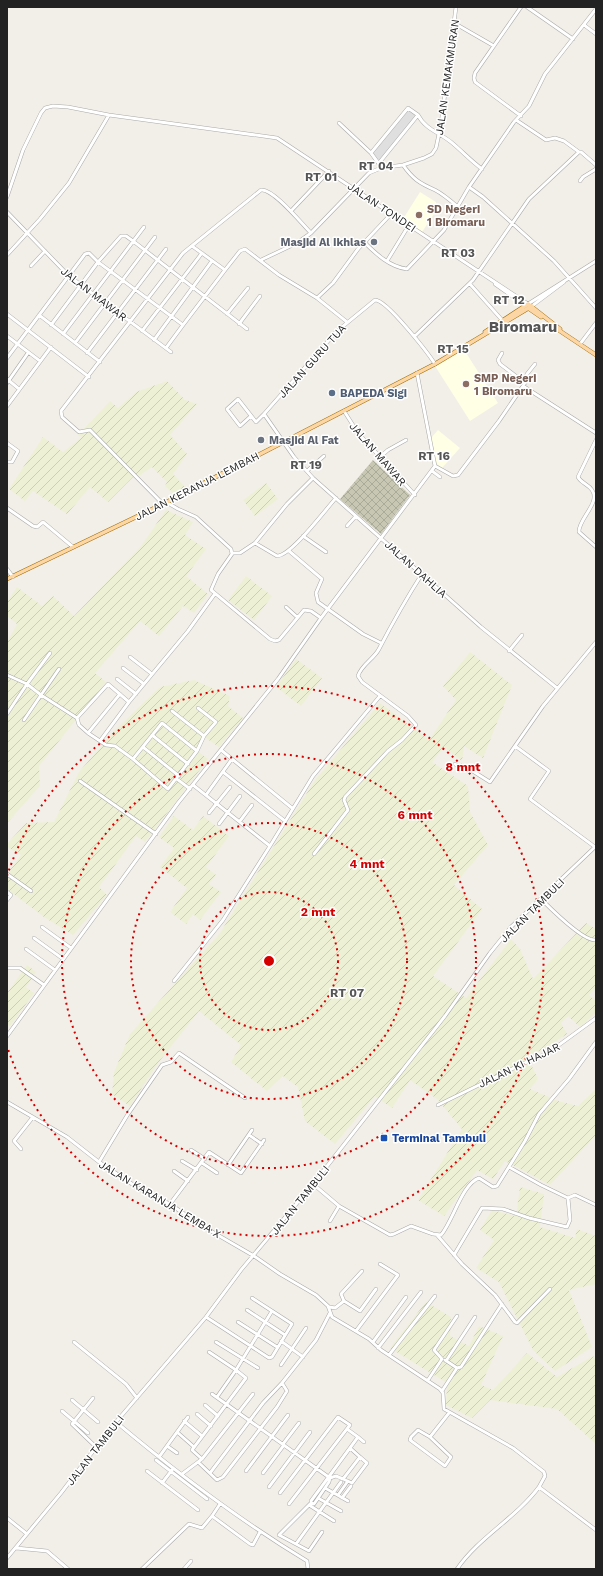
<svg xmlns="http://www.w3.org/2000/svg" width="603" height="1576" font-family="'Work Sans',sans-serif">
<style>
.residential{fill:#e0dfdf}
.education{fill:#ffffe5}
.construction{fill:url(#construction-cross-hatch)}
.farmland{fill:url(#farmland-furrows)}
.lines{fill:none;stroke-linecap:round;stroke-linejoin:round}
.minor-casing{stroke:#a9a9a9;stroke-width:4}
.major-casing{stroke:#a06b00;stroke-width:4.5}
.minor{stroke:#fff;stroke-width:3}
.major{stroke:#fcd6a4;stroke-width:3.5}
.ring{fill:none;stroke:#d40000;stroke-width:2;stroke-dasharray:2 4}
.education-dot{fill:#8d6e63;stroke:#fff;stroke-width:1.5}
.worship-dot{fill:#6b7280;stroke:#fff;stroke-width:1.5}
.service-dot{fill:#5c6f8a;stroke:#fff;stroke-width:1.5}
.transit-dot{fill:#1a4fb4;stroke:#fff;stroke-width:1.5}
.labels{text-anchor:middle;stroke-width:3;stroke-linejoin:round;paint-order:stroke}
.street-label{font-size:11px;fill:#222;stroke:#fff}
.education-label{font-size:11px;font-weight:bold;fill:#785e54;stroke:#fff;text-anchor:start}
.worship-label{font-size:11px;font-weight:bold;fill:#5b616d;stroke:#fff;text-anchor:end}
.service-label{font-size:11px;font-weight:bold;fill:#4e5e75;stroke:#fff;text-anchor:start}
.transit-label{font-size:11px;font-weight:bold;fill:#164399;stroke:#fff;text-anchor:start}
.neighbourhood-label{font-size:12px;font-weight:bold;fill:#555;stroke:#fff}
.district-label{font-size:15px;font-weight:bold;fill:#555;stroke:#fff}
.centre{fill:#d40000;stroke:#fff;stroke-width:2}
.ring-label{font-size:12px;text-anchor:middle;font-weight:bold;fill:#d40000;stroke:#fff;stroke-width:3;stroke-linejoin:round;paint-order:stroke}
</style>
<defs>
<pattern id="construction-cross-hatch" width="8" height="8" patternUnits="userSpaceOnUse"><rect width="8" height="8" fill="#c7c7b4"/><path d="M0 0l8 8M0 8l8-8" fill="none" stroke="#abab9a"/></pattern>
<pattern id="farmland-furrows" width="10" height="10" patternUnits="userSpaceOnUse"><rect width="10" height="10" fill="#eef0d5"/><path d="M-1 1l2-2M0 10L10 0M9 11l2-2" fill="none" stroke="#ccceb7"/></pattern>
</defs>
<rect width="100%" height="100%" fill="#f2efe9"/>
<path class="residential" d="M408,109L416,116L380,161L373,153Z"/>
<path class="education" d="M420,192L436,202V211L422,232L403,219Z
M463,348L498,403L470,421L435,366Z
M438,430L460,448L442,468L436,463L431,438Z"/>
<path class="construction" d="M373,460L410,495L381,534L340,499Z"/>
<path class="farmland" d="M167,381L185,400L197,404L170,435L187,454L173,474L186,488L174,494L165,486L167,482L152,467L139,476L136,474L108,502L90,487L67,514L33,491L25,501L9,489L43,437L63,452L82,437L78,435L110,401L118,408L136,392Z
M266,483L278,499L255,516L243,500Z
M166,510L193,522L185,535L206,549L186,576L208,594L194,613L183,606L159,636L140,621L95,673L106,682L39,766L40,786L7,823V642L17,624L7,616V602L17,587L42,606L53,596L74,616L141,546Z
M246,576L272,596L254,620L228,600Z
M470,652L512,685L483,758L464,746L462,761L444,747L432,762L468,786L470,812L488,845L454,885L482,909L433,976L466,998L511,939L520,949L533,979L586,923L596,929V987L589,995L596,1001V1013L580,1027L568,1016L561,1023L567,1034L544,1049L527,1056L538,1079L530,1089L558,1101L578,1106L596,1089V1135L550,1185L505,1161L493,1179L477,1170L444,1216L418,1200L462,1129L437,1099L410,1080L392,1108L375,1096L335,1144L305,1121L298,1087L283,1076L267,1091L231,1062L241,1045L199,1011L158,1063L130,1106L112,1094L114,1072L130,1034L220,933L315,780L380,703L429,740L456,700L443,686Z
M296,659L322,678L301,706L276,687Z
M194,680L230,696L228,706L243,718L219,747L203,736L200,745L194,748L208,759L145,842L136,836L99,887L107,895L73,935L44,917L7,889V874L21,855L7,847V844L26,823L54,822L79,772L115,730L160,687Z
M174,816L193,830L203,816L229,836L206,867L216,875L209,884L221,892L200,920L193,914L186,924L170,912L187,888L160,867L174,848L159,837Z
M27,965L36,972L26,987L34,993L10,1026L7,1024V993Z
M520,1187L544,1194L540,1227L575,1238L577,1229L596,1236V1284L569,1290L592,1347L555,1371L533,1350L499,1282L476,1268L494,1240L480,1230L492,1210L516,1216Z
M426,1302L451,1317L450,1336L469,1346L479,1326L503,1336L481,1385L493,1390L527,1353L557,1377L593,1356L596,1360V1444L557,1409L490,1400L472,1418L446,1405L447,1383L390,1348Z"/>
<g class="lines">
<defs>
<path id="minor" d="M521,7L475,73L474,78L475,82L521,116
M527,7L573,39
M454,23L494,46
M584,25L596,34
M516,120L546,140L555,138L564,141L579,152
M339,123L371,153L379,164
M371,153L408,108L418,115
M379,163L418,115C425,129 440,133 451,142C462,151 471,161 482,169
M403,165C413,179 419,183 435,190C443,194 451,201 458,207
M580,181L583,177L596,169
M469,187L483,197L554,261L596,308
M7,197L23,150L41,113L45,108L53,106L68,107L109,115L277,138L528,304L596,261
M291,211L329,171
M7,212L69,276L171,352
M364,242C376,254 390,267 407,269L444,230L469,187L514,122L529,106L545,74L596,9
M7,255L40,219L69,183L109,115
M261,260L297,243L311,233
M387,261L409,225
M31,266L45,251
M225,270L240,251L245,249L279,275L317,298L347,322
M470,284L502,320
M495,284L526,306
M317,298L333,283L358,249L392,213
M532,306L564,282
M7,314L89,377
M227,314L248,288
M39,315L100,362
M239,324L260,296
M51,325L98,262L183,325L225,270L192,246
M142,331L202,253
M63,334L144,227
M7,336L40,361
M415,336L473,280L529,199L579,152H581L596,165
M154,340L212,261
M75,343L155,237
M580,344L596,323
M166,348L183,325
M87,353L166,249
M502,353L498,360L500,364L525,383
M7,358L85,254L89,253L98,262L121,236H126L133,241L247,329
M435,364C428,353 386,299 375,300L336,332L264,414L294,457L313,478L481,627L557,688
M7,379L19,389
M7,383L28,353
M524,384L527,374L535,364
M7,406L51,347
M344,411L358,433L415,495
M251,416L240,426L227,409L238,399L256,422L264,414
M596,440L578,477C581,483 588,484 592,490C601,503 578,519 579,532L596,547
M7,443L18,451L12,462H7
M380,457L388,450L406,440
M435,466L453,476L458,475L499,421L523,386L596,433
M307,471L324,456
M432,471L440,477
M166,502L178,509L196,517L231,549L232,554L218,574L211,590L270,639L275,641L279,640L304,610L311,611L321,618
M163,504L90,430L79,432L62,417L61,411L183,253L261,190C273,188 302,224 311,233L369,173L381,168L403,165L424,158L432,154L436,148L441,124L456,7
M7,508L33,526L37,527L43,522L73,547
M347,526L356,516
M303,536L326,552
M255,543L287,504L313,478
M289,551L322,579L316,593L318,602L363,634L381,643
M232,553H240L255,543L277,556C291,556 325,510 336,498
M7,569L13,577
M286,607L297,617
M509,651L522,635
M130,657L152,674
M123,668L144,684
M7,675L27,684L50,653
M117,679L136,694
M172,711L204,736
M7,714L27,684L41,695L59,669
M77,718L108,684L129,702L188,631L214,595
M24,720L41,695L77,718L79,725L88,733L106,745L115,746L133,759
M88,733L120,694
M152,735L188,764
M100,741L129,702
M143,747L179,776
M221,750L292,808
M197,751L162,723L133,759L168,789L197,751L204,736L216,722L198,708
M455,764L463,770H471L490,782L515,746
M223,772L285,821
M177,779L190,789
M80,781L156,834
M193,785L270,846
M206,795L232,759
M209,813L230,787
M240,821L252,805
M219,824L240,796
M595,847L530,799L549,771L515,746L543,706L596,642
M314,854L348,810L344,800L345,797L388,751L402,740L416,725L408,716L362,682L358,676C361,665 374,659 379,649C392,624 406,599 422,574
M7,874L31,891
M7,892L11,895L7,900
M541,899C550,908 584,942 596,940
M42,927L71,948
M34,938L63,959
M26,949L55,970
M7,968H20L44,985
M174,981L223,920L270,846L313,776L380,696
M7,1036L178,803L278,679L321,618L435,466L417,373
M7,1102L67,1137L99,1162L141,1190L170,1204L197,1223L254,1256L280,1274L316,1295L328,1306L332,1317L369,1339L381,1350L440,1389L443,1393L444,1409L513,1448L544,1472L545,1476L539,1487L596,1530
M438,1105L520,1065L548,1053L596,1018
M249,1135L262,1144
M21,1149L14,1141L33,1117
M191,1150L205,1159
M182,1161L197,1170
M99,1162L128,1114L162,1065L171,1062L179,1053L245,1098
M202,1163L217,1173
M228,1165L252,1130
M509,1167L541,1185L568,1198L575,1195L596,1205
M174,1171L188,1181
M313,1184L339,1206L390,1235L394,1234L411,1226L433,1234L441,1235C453,1221 462,1184 479,1178L493,1187L497,1186L525,1141L539,1114L569,1079L596,1042
M170,1204L209,1152L241,1173L264,1140
M330,1221L339,1206
M437,1235L462,1264L495,1295L515,1322L517,1323L550,1289
M454,1255L482,1208L503,1209L529,1218L567,1227L570,1220L568,1198
M344,1301L360,1311L376,1289
M330,1307L335,1308L344,1301L341,1294L362,1271
M247,1310L285,1335
M206,1317L269,1358L272,1357L292,1324L272,1311
M238,1322L277,1347
M356,1331L398,1275L380,1264
M281,1341L303,1357
M74,1342L126,1384L137,1398
M216,1342L258,1368
M373,1342L406,1297
M378,1348L421,1292
M209,1352L236,1370L217,1397
M389,1355L435,1296
M446,1361L475,1317
M281,1365L306,1328
M457,1368L461,1367L502,1304
M428,1380L442,1359L434,1350L457,1316
M442,1391L457,1368L445,1360
M212,1394L330,1478
M93,1398L72,1424L96,1447
M72,1400L98,1422
M205,1405L218,1416
M62,1411L88,1433
M197,1414L211,1426
M184,1421L202,1436
M116,1422C177,1473 239,1520 307,1561L308,1569
M418,1430L430,1437L451,1457L445,1466L410,1440L411,1437Z
M177,1432L194,1447
M358,1437L364,1442
M430,1437L449,1413
M283,1444L299,1423
M167,1446L177,1453
M159,1457L188,1417
M202,1459L192,1450L246,1378L236,1370L272,1311L252,1298
M156,1460L207,1499
M198,1462L217,1480L223,1477L277,1407L287,1391L282,1383L316,1340L330,1313
M147,1471L198,1510
M246,1471L288,1415
M210,1473L263,1403L282,1383
M263,1473L284,1445
M182,1474L202,1459L253,1394
M330,1478L336,1476L343,1479L360,1457L350,1448
M343,1479L352,1483L367,1463L360,1457
M162,1483L172,1470
M269,1487L310,1432
M325,1488L348,1501
M280,1493L338,1417L350,1425L289,1504
M338,1495L348,1481
M318,1498L341,1511
M342,1498L351,1486
M311,1501L358,1437L347,1429
M220,1504L212,1516L250,1544L253,1545L260,1532
M309,1505L334,1521
M7,1518L27,1534
M322,1532L309,1551L279,1535L311,1503L314,1504L329,1482L330,1478
M296,1544L341,1482
M16,1548L47,1551L68,1569
M7,1558L61,1493L110,1429L206,1317L241,1270L313,1184L445,1016L490,953L511,927L596,846
M142,1569L189,1524L202,1528L212,1516
M184,1569L191,1561
M457,1569C479,1537 516,1518 539,1487"/>
<path id="major" d="M528,308L541,317
M557,329L596,355
M485,332L528,304L560,329
M7,579L163,504L435,364L532,306"/>
</defs>
<use href="#minor" class="minor-casing"/>
<use href="#major" class="major-casing"/>
<use href="#minor" class="minor"/>
<use href="#major" class="major"/>
</g>
<g class="ring">
<circle cx="269" cy="961" r="69"/>
<circle cx="269" cy="961" r="138"/>
<circle cx="269" cy="961" r="207"/>
<path d="M7 876A275 275 0 1 1 7 1046"/>
</g>
<g class="education-dot">
<circle cx="419" cy="215" r="4"/>
<circle cx="466" cy="384" r="4"/>
</g>
<g class="worship-dot">
<circle cx="374" cy="242" r="4"/>
<circle cx="261" cy="440" r="4"/>
</g>
<circle class="service-dot" cx="332" cy="393" r="4"/>
<rect class="transit-dot" x="380" y="1134" width="8" height="8" rx="2"/>
<g class="labels">
<g class="street-label">
<text transform="translate(447 77) rotate(-82)" y="4">JALAN KEMAKMURAN</text>
<text transform="translate(382 207) rotate(34)" y="4">JALAN TONDEI</text>
<text transform="translate(94 294) rotate(38)" y="4">JALAN MAWAR</text>
<text transform="translate(312 361) rotate(-48)" y="4">JALAN GURU TUA</text>
<text transform="translate(378 454) rotate(49)" y="4">JALAN MAWAR</text>
<text transform="translate(197 486) rotate(-27)" y="4">JALAN KERANJA LEMBAH</text>
<text transform="translate(416 569) rotate(42)" y="4">JALAN DAHLIA</text>
<text transform="translate(532 910) rotate(-45)" y="4">JALAN TAMBULI</text>
<text transform="translate(519 1065) rotate(-26)" y="4">JALAN KI HAJAR</text>
<text transform="translate(160 1199) rotate(31)" y="4">JALAN KARANJA LEMBA X</text>
<text transform="translate(300 1200) rotate(-51)" y="4">JALAN TAMBULI</text>
<text transform="translate(95 1450) rotate(-52)" y="4">JALAN TAMBULI</text>
</g>
<g class="education-label">
<text x="427" y="213">SD Negeri<tspan x="427" dy="13">1 Biromaru</tspan></text>
<text x="474" y="382">SMP Negeri<tspan x="474" dy="13">1 Biromaru</tspan></text>
</g>
<g class="worship-label">
<text x="366" y="246">Masjid Al Ikhlas</text>
<text x="269" y="444" text-anchor="start">Masjid Al Fat</text>
</g>
<g class="service-label">
<text x="340" y="397">BAPEDA Sigi</text>
</g>
<g class="transit-label">
<text x="392" y="1142">Terminal Tambuli</text>
</g>
<g class="neighbourhood-label">
<text x="376" y="170">RT 04</text>
<text x="321" y="181">RT 01</text>
<text x="458" y="257">RT 03</text>
<text x="509" y="304">RT 12</text>
<text x="453" y="353">RT 15</text>
<text x="434" y="460">RT 16</text>
<text x="306" y="469">RT 19</text>
<text x="347" y="997">RT 07</text>
</g>
<g class="district-label">
<text x="523" y="332">Biromaru</text>
</g>
</g>
<circle cx="269" cy="961" r="6" class="centre"/>
<g class="ring-label">
<text x="463" y="771">8 mnt</text>
<text x="415" y="819">6 mnt</text>
<text x="367" y="868">4 mnt</text>
<text x="318" y="916">2 mnt</text>
</g>
<rect width="603" height="1576" fill="none" stroke="#222222" stroke-width="16"/>
</svg>
